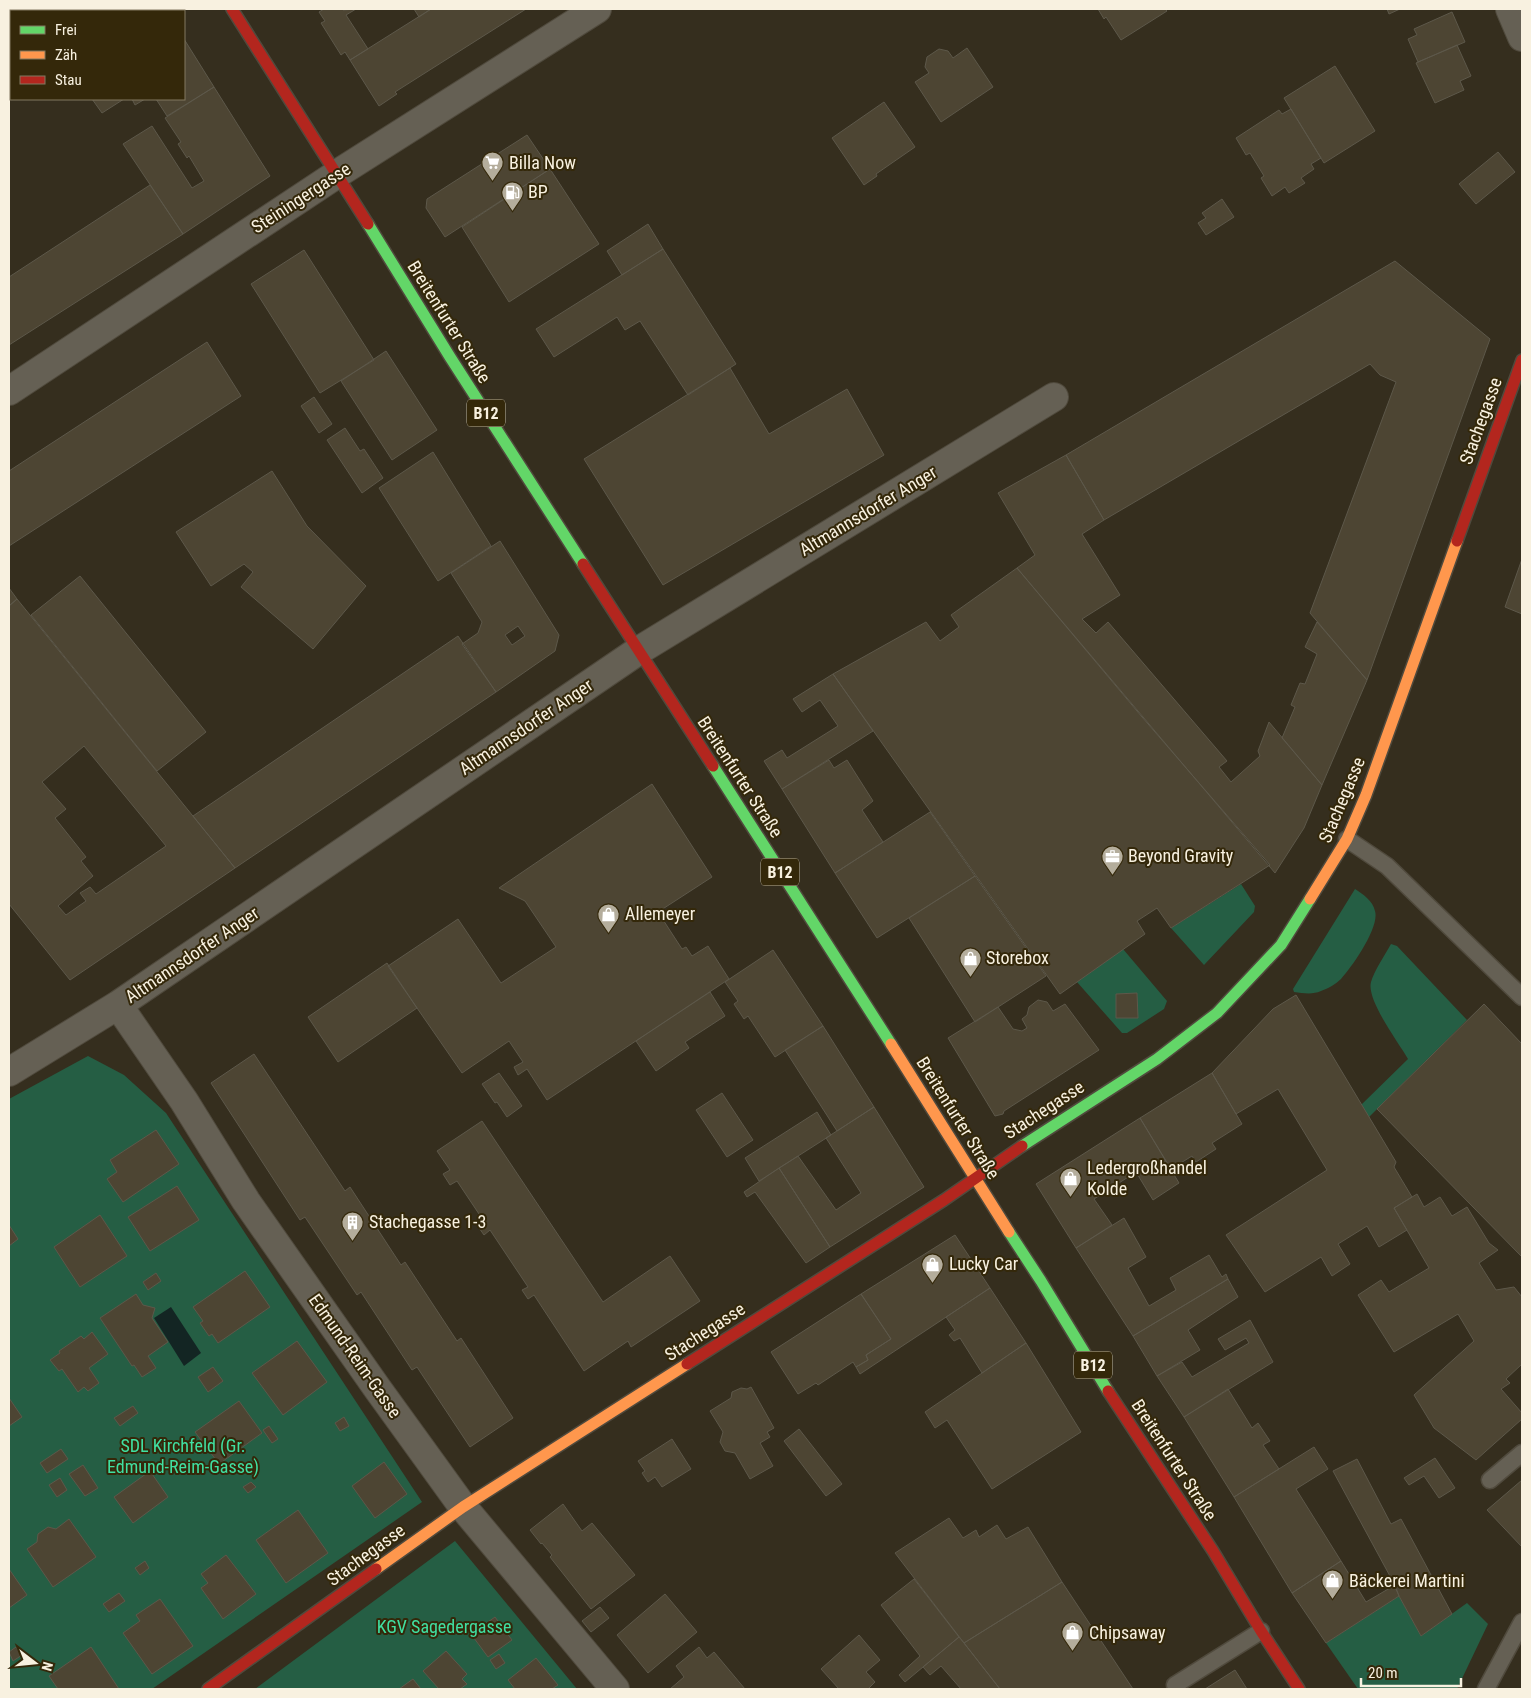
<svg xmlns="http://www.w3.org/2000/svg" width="1531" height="1698" font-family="'Roboto Condensed',sans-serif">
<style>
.green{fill:#255e44}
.water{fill:#132523}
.building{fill:#4d4533;stroke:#5d584a;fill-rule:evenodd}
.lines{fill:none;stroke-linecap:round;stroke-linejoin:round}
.lane-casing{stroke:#504a3d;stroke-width:19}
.street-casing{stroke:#504a3d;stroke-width:30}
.fast-casing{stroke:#504a3d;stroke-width:14}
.slow-casing{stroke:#504a3d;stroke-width:14}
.jam-casing{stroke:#504a3d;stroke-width:14}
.lane{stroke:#656054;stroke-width:16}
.street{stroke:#656054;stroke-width:28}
.fast{stroke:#63d668;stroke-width:11}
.slow{stroke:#ff974d;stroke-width:11}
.jam{stroke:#b3261e;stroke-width:11}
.labels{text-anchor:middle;stroke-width:4;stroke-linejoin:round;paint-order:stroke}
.shield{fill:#34280a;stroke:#bdb5a0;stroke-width:1}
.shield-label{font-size:16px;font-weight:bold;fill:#f8f1e0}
.poi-label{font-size:18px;fill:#f8f1e0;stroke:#34280a;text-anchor:start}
.street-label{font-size:18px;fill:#f8f1e0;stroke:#34280a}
.park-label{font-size:18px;fill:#40e0a2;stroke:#34280a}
</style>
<rect width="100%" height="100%" fill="#352e1e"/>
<path class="green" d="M1241,884L1255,906L1254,912L1204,965L1171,928Z
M1355,889C1363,894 1373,901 1375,911C1380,927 1352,967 1341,979C1336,984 1327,989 1321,991C1312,995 1303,993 1294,992L1293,989Z
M1391,944L1397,946L1467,1020L1369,1117L1361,1105L1408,1059C1399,1043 1366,1000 1371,982C1374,971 1385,955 1391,944Z
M1123,949L1167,1001L1164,1009L1127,1033H1122L1077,982Z
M88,1056L124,1075L166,1113L422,1502L152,1689H9V1099Z
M455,1541L577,1689H255Z
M1399,1596L1421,1636L1467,1603L1488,1624L1457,1689H1358L1326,1643Z"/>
<path class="water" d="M171,1307L201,1353L184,1366L154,1318Z"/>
<path class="building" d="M9,9H32L34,11H11L10,52L9,51Z
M97,9H124L120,11H99Z
M124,9H165L166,11H120Z
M324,9H342L343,10L356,9L346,15L368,49L350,60L345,52L341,55L321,23L325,21L319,12Z
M414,9H431L419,17Z
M431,9H526L395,92L397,94L379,106L350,60Z
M1098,9H1165L1167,11L1121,40L1106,17L1104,19Z
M1387,9H1400L1389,14Z
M1452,12L1465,42L1418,62L1408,39L1417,35L1414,29Z
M184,39L214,87L167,116L156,99H184Z
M1457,45L1471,76L1460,81L1464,90L1435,103L1416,63Z
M967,48L993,87L941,122L915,82L929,73L925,67L927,57L939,49L948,51L953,58Z
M1335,66L1375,131L1324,163L1284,98Z
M214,87L270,176L183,234L123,144L152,126L192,188L204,181L189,156L187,158L178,144L181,142L165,118Z
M92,99H124L102,113Z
M132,99H145L135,105Z
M884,102L915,147L876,174L877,176L864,185L832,138Z
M1291,109L1321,158L1311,164L1314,169L1301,178L1305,183L1289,193L1285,187L1272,196L1261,178L1264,176L1250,153L1246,155L1236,138L1279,110L1282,114Z
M527,135L550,169L445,237L426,208L427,199Z
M1498,152L1515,172L1476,204L1459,184Z
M550,169L599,244L509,302L462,227Z
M150,185L183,234L9,345V277Z
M1222,199L1234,217L1206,235L1198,223L1206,218L1202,213Z
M648,224L663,249L622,275L607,251Z
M663,249L736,364L688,395L640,321L625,330L617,317L554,357L536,329Z
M304,250L374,360L320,393L251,284Z
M1395,261L1490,339L1367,680L1310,613L1396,382L1380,375L1370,364L1104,520L1066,455Z
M207,342L241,396L9,546V471Z
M386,351L437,430L392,460L341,381Z
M730,368L769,434L847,389L884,455L663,585L584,459Z
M314,397L332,424L319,433L301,406Z
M345,428L360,451L364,449L383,478L362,493L327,440Z
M433,452L491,546L438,581L379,488Z
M1066,455L1104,520L1082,534L1120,595L1082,619L1096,633L1108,622L1227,761L1219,767L1231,782L1260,756L1258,751L1269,722L1322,785L1304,828L1275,873L1017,568L1035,555L998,493Z
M272,471L307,526L366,586L313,649L241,587L253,572L244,564L211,586L176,532Z
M500,541L559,635L555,651L496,692L462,644L478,633L482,622L451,573ZM518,626L525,636L512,645L505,635Z
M1522,559V614L1505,607Z
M1017,568L1142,717L1270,865L1171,928L1157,908L1137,921L1145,934L1060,994L833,674L926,622L940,641L959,627L951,615Z
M80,576L206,732L157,771L31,615Z
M9,588L17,599L9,606Z
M17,599L235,868L70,980L9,904V606ZM84,746L166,846L96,894L90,887L80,893L86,901L66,915L58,906L93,876L81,861L86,857L55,818L66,809L42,782Z
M1317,622L1367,680L1322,785L1282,738L1295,707L1291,705L1300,683L1305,684L1317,654L1305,647Z
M458,636L496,692L235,868L193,816Z
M833,674L873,731L782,789L764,761L782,750L787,758L838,726L820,700L802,712L793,699Z
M829,760L834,768L847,760L873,801L862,810L883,842L835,873L782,789Z
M652,784L712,877L658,912L682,949L686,947L692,956L708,946L729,979L547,1100L527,1069L518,1075L514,1067L523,1062L509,1041L462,1073L388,966L458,919L501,983L556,947L525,901L499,888Z
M930,812L975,876L877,938L835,873Z
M975,876L1046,976L975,1022L909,918Z
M773,950L823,1026L775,1057L748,1016L744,1019L734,1004L738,1001L725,982Z
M387,963L417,1008L338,1062L308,1017Z
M710,992L725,1016L685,1042L689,1048L656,1071L636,1041Z
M1137,993L1138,1018H1116V994Z
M1296,995L1396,1162L1394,1167L1412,1197L1394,1208L1407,1230L1379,1247L1367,1226L1338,1244L1350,1264L1332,1276L1321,1257L1265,1292L1226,1235L1327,1170L1278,1089L1236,1114L1212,1073L1273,1009Z
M1038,1000L1047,1002L1053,1011L1065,1004L1099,1050L1004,1111L1003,1114L995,1116L948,1038L998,1007L1013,1029L1022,1031L1027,1028L1022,1019L1027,1015L1029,1007Z
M1484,1004L1522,1044V1257L1377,1109Z
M823,1026L874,1107L837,1131L785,1050Z
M254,1054L345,1191L350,1187L401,1265L405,1262L457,1341L461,1338L513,1418L470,1447L417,1367L412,1370L361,1292L357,1295L305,1217L300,1220L211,1083Z
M499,1073L522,1106L507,1117L497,1102L495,1103L482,1084Z
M1212,1073L1242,1124L1212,1143L1216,1149L1196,1162L1192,1156L1171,1169L1140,1118Z
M722,1093L753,1140L727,1157L696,1110Z
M874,1107L924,1187L830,1247L779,1168L798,1156L836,1210L861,1193L826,1138Z
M817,1112L831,1135L759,1181L745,1158Z
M1140,1118L1179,1183L1153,1200L1136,1172L1094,1199L1112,1225L1076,1248L1036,1184Z
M482,1121L603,1302L670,1256L700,1301L631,1347L628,1341L584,1371L534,1295L528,1299L522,1290L528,1287L490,1230L484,1235L477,1225L483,1220L457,1181L450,1185L443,1174L450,1170L437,1151Z
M156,1130L179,1164L123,1202L107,1179L117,1172L110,1160Z
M779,1168L830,1247L806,1263L755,1192L747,1197L744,1192Z
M177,1186L199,1220L150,1251L128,1217Z
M1417,1194L1424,1207L1440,1197L1452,1216L1467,1207L1489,1243L1498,1250L1479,1263L1496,1290L1514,1287L1522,1297V1364L1506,1379L1510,1383L1501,1389L1522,1413V1419L1476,1460L1434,1428L1414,1395L1474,1341L1458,1314L1394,1352L1358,1295L1381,1280L1389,1292L1429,1268L1394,1208Z
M100,1215L127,1256L80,1287L54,1247Z
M1124,1218L1146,1257L1128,1268L1149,1306L1176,1290L1170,1278L1209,1255L1222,1277L1226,1274L1228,1279L1133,1336L1076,1248Z
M9,1225L18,1239L9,1246Z
M955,1235L990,1288L860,1374L856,1367L868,1360L866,1355L891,1339L861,1294Z
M245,1271L270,1307L218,1343L212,1334L209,1336L200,1323L203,1321L193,1307Z
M156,1273L161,1281L148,1290L143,1282Z
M1228,1279L1238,1297L1188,1330L1200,1350L1157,1376L1133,1336Z
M990,1288L1026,1343L982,1373L960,1338L954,1341L949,1335L955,1330L946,1317Z
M136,1294L143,1305L155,1308L152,1318L168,1342L148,1356L156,1368L142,1377L134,1365L132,1366L100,1318Z
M861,1294L891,1339L866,1355L868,1360L856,1367L853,1362L818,1385L816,1383L798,1394L771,1352Z
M1250,1320L1273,1362L1184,1417L1157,1376L1182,1362L1192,1377L1249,1343L1246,1338L1225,1350L1218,1339Z
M92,1332L108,1354L89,1368L99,1383L88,1391L84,1387L78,1392L62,1369L59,1371L50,1360L60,1353L59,1351L81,1336L84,1339Z
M297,1341L327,1382L283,1415L252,1373Z
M1026,1343L1081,1432L992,1489L947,1420L935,1428L925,1412Z
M213,1367L223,1381L208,1392L198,1377Z
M751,1387L774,1428L767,1432L770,1437L760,1443L773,1466L750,1479L735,1453L725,1451L720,1442L723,1432L710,1411L731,1398L732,1392L741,1388L747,1389Z
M1228,1389L1252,1428L1258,1423L1270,1441L1263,1445L1279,1469L1234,1497L1184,1417Z
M9,1398L22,1417L9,1426Z
M239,1401L262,1433L219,1464L195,1432Z
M133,1406L138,1413L120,1426L114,1418Z
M344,1417L349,1426L340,1431L335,1423Z
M269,1426L278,1439L272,1443L263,1430Z
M799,1429L842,1484L826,1496L784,1441Z
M672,1439L691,1469L662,1487L655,1477L648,1482L642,1473L645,1471L638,1461Z
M1314,1447L1328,1469L1296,1489L1341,1561L1292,1593L1234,1497Z
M61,1449L68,1459L47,1473L40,1463Z
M1435,1458L1455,1488L1439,1498L1424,1476L1409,1485L1404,1478Z
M1357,1459L1391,1524L1401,1519L1452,1614L1421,1636L1399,1596L1391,1578L1333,1471Z
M384,1462L407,1494L375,1518L352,1486Z
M83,1465L98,1488L85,1496L69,1474Z
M150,1471L168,1497L133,1523L114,1497Z
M60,1478L67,1490L57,1497L49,1485Z
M1522,1480V1547L1487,1510Z
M251,1482L256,1487L248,1493L243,1487Z
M563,1504L582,1531L592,1523L635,1575L591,1609L550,1557L552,1555L542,1543L541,1544L530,1530Z
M298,1510L328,1553L286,1583L256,1540Z
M949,1518L963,1538L976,1530L979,1537L997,1525L1006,1539L1028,1527L1062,1582L964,1643L895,1553Z
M69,1519L96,1557L53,1587L27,1549L37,1542L38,1534L48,1527L56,1529Z
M226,1555L256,1594L223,1619L201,1588L208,1583L201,1574Z
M145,1561L149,1568L140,1575L135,1568Z
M1341,1561L1366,1602L1395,1585L1399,1596L1326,1643L1292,1593Z
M9,1569L27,1595L9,1608Z
M914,1579L959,1637L905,1682L899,1675L920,1656L881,1605Z
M1062,1582L1133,1689H1000L964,1643Z
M119,1593L125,1601L109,1612L103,1604Z
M665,1594L697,1632L648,1673L617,1635Z
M160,1599L193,1646L152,1674L123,1633L140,1621L136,1615Z
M600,1607L609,1618L591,1632L582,1621Z
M495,1617L512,1640L488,1657L471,1634Z
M859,1635L880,1660L866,1672L875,1682L868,1689H839L821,1669Z
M959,1637L964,1643L1000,1689H961L941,1666L930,1675L923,1667Z
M16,1647L22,1655L13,1661L9,1652Z
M91,1647L119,1689H58L49,1676Z
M699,1647L707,1658L714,1652L745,1689H670L684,1677L676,1666Z
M446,1651L467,1674L462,1679L467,1684L460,1689H439L423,1671Z
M499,1654L505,1663L496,1669L490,1660Z
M536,1658L558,1685L552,1689H515L508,1680Z
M1235,1670L1247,1689H1205Z
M413,1679L421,1689H399Z"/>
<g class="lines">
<defs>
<path id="lane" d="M1347,839L1387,866L1522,997
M1490,1480L1522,1453
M1175,1685L1261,1631
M1486,1689L1522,1622"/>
<path id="street" d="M1510,9L1522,37
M9,391L337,174L597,9
M118,1005L184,1101L246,1201L377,1388L463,1507L615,1689
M9,1072L118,1005L638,651L1054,397"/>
<path id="fast" d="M368,224L450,357L583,564
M713,766L891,1044
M1022,1146L1157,1059L1217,1013L1281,945L1310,899
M1009,1232L1041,1281L1108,1391"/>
<path id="slow" d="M1310,899L1347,839L1366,795L1457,541
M891,1044L1009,1232
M376,1569L463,1507L687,1364"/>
<path id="jam" d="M232,9L368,224
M1457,541L1522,360
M583,564L713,766
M687,1364L944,1200L1022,1146
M1108,1391L1213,1551L1261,1631L1299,1689
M208,1689L376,1569"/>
</defs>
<use href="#lane" class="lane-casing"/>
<use href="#street" class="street-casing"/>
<use href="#fast" class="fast-casing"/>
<use href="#slow" class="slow-casing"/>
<use href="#jam" class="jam-casing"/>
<use href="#lane" class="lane"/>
<use href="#street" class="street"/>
<use href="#fast" class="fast"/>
<use href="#slow" class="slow"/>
<use href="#jam" class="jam"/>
</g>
<defs>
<symbol id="supermarket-pin" viewBox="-11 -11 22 30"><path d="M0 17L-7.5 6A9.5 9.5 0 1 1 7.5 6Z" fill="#b4ad9c" stroke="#34280a"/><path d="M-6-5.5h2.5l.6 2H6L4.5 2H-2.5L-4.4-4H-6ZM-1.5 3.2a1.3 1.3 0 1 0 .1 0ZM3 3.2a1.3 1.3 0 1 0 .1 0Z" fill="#fff"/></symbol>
<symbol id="fuel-pin" viewBox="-11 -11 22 30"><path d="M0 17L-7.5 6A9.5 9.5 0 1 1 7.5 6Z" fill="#b4ad9c" stroke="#34280a"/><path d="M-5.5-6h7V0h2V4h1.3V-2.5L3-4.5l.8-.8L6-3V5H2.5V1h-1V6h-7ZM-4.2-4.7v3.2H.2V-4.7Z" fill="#fff"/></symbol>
<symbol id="office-pin" viewBox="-11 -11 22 30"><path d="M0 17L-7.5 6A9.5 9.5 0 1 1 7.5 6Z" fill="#b4ad9c" stroke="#34280a"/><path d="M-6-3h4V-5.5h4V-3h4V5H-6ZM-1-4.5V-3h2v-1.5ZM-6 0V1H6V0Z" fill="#fff"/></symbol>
<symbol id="shop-pin" viewBox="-11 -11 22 30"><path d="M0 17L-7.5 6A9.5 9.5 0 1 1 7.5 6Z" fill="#b4ad9c" stroke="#34280a"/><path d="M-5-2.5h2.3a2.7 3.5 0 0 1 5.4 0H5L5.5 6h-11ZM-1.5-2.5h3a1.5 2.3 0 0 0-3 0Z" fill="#fff"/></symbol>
<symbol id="building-pin" viewBox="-11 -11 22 30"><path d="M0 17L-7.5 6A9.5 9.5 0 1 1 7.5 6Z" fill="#b4ad9c" stroke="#34280a"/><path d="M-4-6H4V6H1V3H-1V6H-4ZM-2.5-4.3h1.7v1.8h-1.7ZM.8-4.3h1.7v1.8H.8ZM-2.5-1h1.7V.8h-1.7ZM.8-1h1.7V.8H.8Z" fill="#fff"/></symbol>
</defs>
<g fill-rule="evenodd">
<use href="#supermarket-pin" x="480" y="150" width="25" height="34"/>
<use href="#fuel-pin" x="500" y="180" width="25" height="34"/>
<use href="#office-pin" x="1100" y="844" width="25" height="34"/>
<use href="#shop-pin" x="596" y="902" width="25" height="34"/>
<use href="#shop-pin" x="958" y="946" width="25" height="34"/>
<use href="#shop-pin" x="1058" y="1166" width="25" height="34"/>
<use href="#building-pin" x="340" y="1210" width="25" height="34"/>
<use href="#shop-pin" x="920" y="1252" width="25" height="34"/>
<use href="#shop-pin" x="1320" y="1568" width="25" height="34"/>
<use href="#shop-pin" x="1060" y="1620" width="25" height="34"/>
</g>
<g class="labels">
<g class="shield">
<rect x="467" y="399.5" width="38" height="27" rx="4"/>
<rect x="761" y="858.5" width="38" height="27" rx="4"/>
<rect x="1074" y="1351.5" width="38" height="27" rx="4"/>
</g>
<g class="shield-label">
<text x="486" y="419">B12</text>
<text x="780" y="878">B12</text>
<text x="1093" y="1371">B12</text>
</g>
<g class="poi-label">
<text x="509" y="169">Billa Now</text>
<text x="528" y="198">BP</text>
<text x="1128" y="862">Beyond Gravity</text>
<text x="625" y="920">Allemeyer</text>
<text x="986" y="964">Storebox</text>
<text x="1087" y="1174">Ledergroßhandel<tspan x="1087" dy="21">Kolde</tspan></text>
<text x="369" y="1228">Stachegasse 1-3</text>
<text x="949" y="1270">Lucky Car</text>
<text x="1349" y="1587">Bäckerei Martini</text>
<text x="1089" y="1639">Chipsaway</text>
</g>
<g class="street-label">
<text transform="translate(301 198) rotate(-33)" y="6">Steiningergasse</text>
<text transform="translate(449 322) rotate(58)" y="6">Breitenfurter Straße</text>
<text transform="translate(1481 421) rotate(-70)" y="6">Stachegasse</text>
<text transform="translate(868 511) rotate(-31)" y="6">Altmannsdorfer Anger</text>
<text transform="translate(526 727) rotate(-34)" y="6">Altmannsdorfer Anger</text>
<text transform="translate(740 777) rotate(57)" y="6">Breitenfurter Straße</text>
<text transform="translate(1342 800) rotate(-67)" y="6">Stachegasse</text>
<text transform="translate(192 955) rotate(-34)" y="6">Altmannsdorfer Anger</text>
<text transform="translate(1044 1110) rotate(-33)" y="6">Stachegasse</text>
<text transform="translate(958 1118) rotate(58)" y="6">Breitenfurter Straße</text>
<text transform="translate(705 1332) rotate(-33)" y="6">Stachegasse</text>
<text transform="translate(355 1356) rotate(55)" y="6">Edmund-Reim-Gasse</text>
<text transform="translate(1174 1460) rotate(57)" y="6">Breitenfurter Straße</text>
<text transform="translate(366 1555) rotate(-36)" y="6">Stachegasse</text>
</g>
<g class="park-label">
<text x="183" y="1452">SDL Kirchfeld (Gr.<tspan x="183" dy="21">Edmund-Reim-Gasse)</tspan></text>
<text x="444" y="1633">KGV Sagedergasse</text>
</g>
</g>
<rect width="1531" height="1698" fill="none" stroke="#f8f1e0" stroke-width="20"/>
<rect x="10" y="10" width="175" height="90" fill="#34280a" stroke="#827860"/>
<rect x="20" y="26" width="25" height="8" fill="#63d668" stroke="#827860"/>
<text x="55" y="35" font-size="15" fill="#f8f1e0">Frei</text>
<rect x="20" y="51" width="25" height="8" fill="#ff974d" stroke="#827860"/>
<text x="55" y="60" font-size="15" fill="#f8f1e0">Zäh</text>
<rect x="20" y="76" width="25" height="8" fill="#b3261e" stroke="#827860"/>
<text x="55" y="85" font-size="15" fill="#f8f1e0">Stau</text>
<g transform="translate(35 1663) rotate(106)" stroke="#34280a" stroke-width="4" paint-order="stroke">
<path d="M0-4L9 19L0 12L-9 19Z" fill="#f8f1e0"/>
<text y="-8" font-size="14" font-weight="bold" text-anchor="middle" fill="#f8f1e0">N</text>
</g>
<path d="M1361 1678v8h100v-8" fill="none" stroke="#f8f1e0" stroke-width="2.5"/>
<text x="1368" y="1678" font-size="15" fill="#f8f1e0" stroke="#34280a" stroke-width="4" paint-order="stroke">20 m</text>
</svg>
